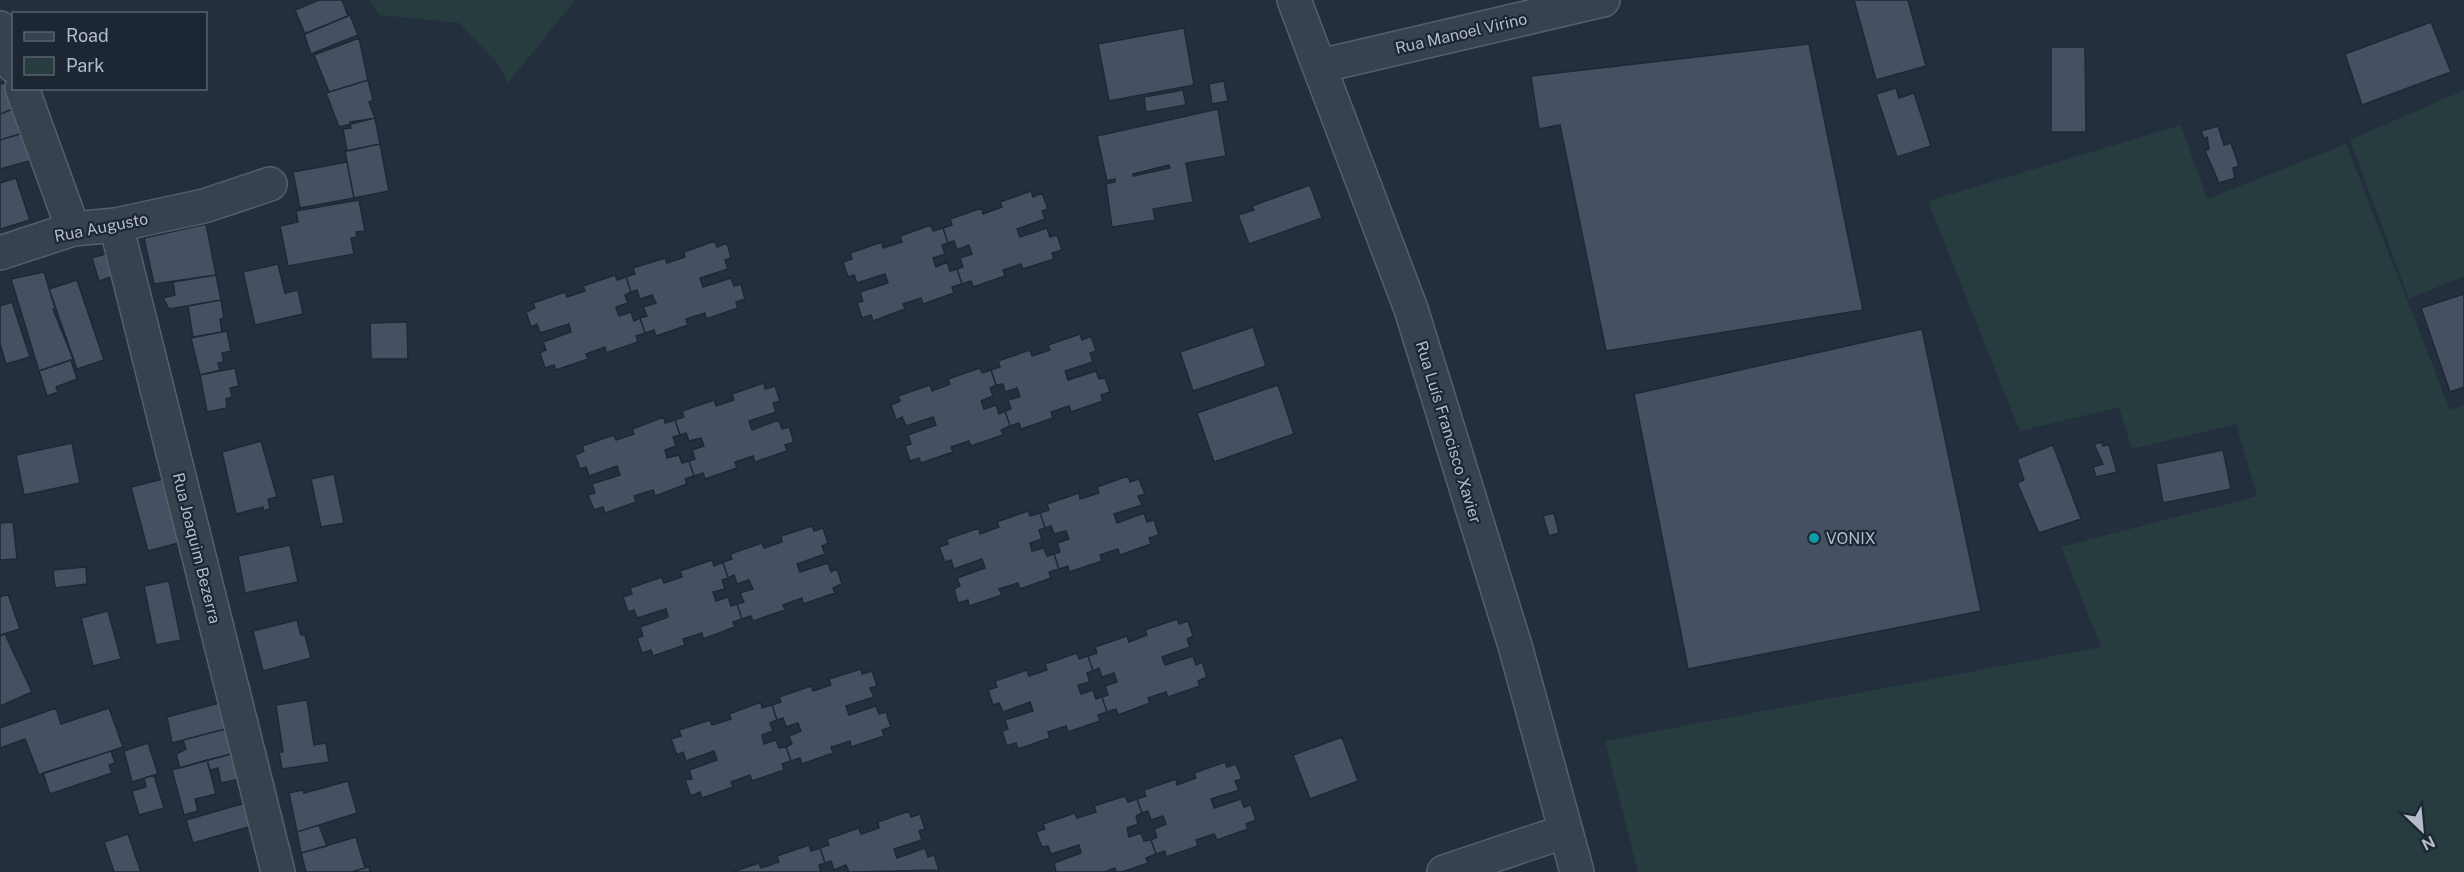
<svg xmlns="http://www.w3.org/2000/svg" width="2464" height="872" font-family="'Public Sans',sans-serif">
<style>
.green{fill:#263c3f}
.building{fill:#455162;stroke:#1f2835;stroke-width:1.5;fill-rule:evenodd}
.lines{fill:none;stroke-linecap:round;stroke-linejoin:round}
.minor-casing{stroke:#565f6c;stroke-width:36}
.minor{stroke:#38414e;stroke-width:33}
.culture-dot{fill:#0f9aa8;stroke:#1d2633;stroke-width:2}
.labels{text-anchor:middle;stroke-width:4.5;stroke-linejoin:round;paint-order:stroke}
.street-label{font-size:16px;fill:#b4bcc9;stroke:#1d2633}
.poi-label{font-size:16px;fill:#b4bcc9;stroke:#1d2633;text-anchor:start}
</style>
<rect width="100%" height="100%" fill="#242f3e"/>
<path class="green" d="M368,0H575L508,83L499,65L459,23L380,15Z
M2464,90V276L2409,299L2350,140Z
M2181,125L2207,199L2346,144L2450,410L2464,405V872H1638L1605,741L2101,647L2061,547L2257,496L2236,424L2132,449L2119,407L2020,431L1928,201Z"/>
<path class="building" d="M319,0H342L348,16L305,34L295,10Z
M1854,0H1908L1926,66L1876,80Z
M350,15L358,35L311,54L304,34Z
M2431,22L2451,72L2362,105L2345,54Z
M1184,28L1194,85L1109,101L1098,44Z
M359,38L368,80L329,92L314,55Z
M1809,44L1863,310L1606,351L1560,125L1539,129L1531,76Z
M2051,47H2085L2086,132H2051Z
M368,80L373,100L369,102L375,118L339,127L326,93Z
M1224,81L1228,101L1212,104L1209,84Z
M4,83L13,109L0,114V84Z
M1896,88L1899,98L1914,93L1931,146L1897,157L1876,94Z
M1183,90L1186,105L1146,112L1144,97Z
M13,109L23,133L0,140V114Z
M1218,109L1226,156L1186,163L1193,202L1153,209L1155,220L1112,227L1106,184L1115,182V179L1107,181L1097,136ZM1169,165L1170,168L1133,176V174Z
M375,118L380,144L347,151L343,129L351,128L350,122Z
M2218,126L2224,145L2231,143L2239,166L2233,168L2235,178L2219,183L2205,151L2209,149L2207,137L2204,139L2201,131Z
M23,133L33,160L0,169V140Z
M380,144L389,191L354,198L345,151Z
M347,162L354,198L300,208L293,172Z
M16,178L30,220L0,229V183Z
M1310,185L1322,218L1249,244L1238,215L1254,210L1252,206Z
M1031,191L1033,197L1042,193L1048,209L1042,211L1045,219L1017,229L1020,237L1047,228L1050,237L1057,235L1062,250L1052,253L1054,259L1023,269L1021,264L1003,270L1005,276L973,287L971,281L962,284L957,269L963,267L960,258L972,254L969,245L957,250L954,241L948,243L943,228L952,225L950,219L982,208L983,214L1002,207L1000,202Z
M359,200L365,231L356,232L357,237L351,238L354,254L288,266L280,226L298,222L296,211Z
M206,224L216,275L154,284L144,238Z
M931,225L933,231L943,228L948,243L942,245L945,254L933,258L936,267L947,262L950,271L957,269L962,284L952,287L954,293L923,304L921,298L903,304L905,309L873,321L871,315L862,318L857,303L863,301L860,292L888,283L885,274L857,283L854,275L848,277L843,262L852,259L850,253L882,242L883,248L902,242L900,236Z
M715,241L717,247L727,243L731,258L725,260L728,269L700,278L703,287L731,278L734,286L741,284L745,299L736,302L738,308L706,319L705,313L686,319L688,325L656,336L654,330L645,333L640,318L647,316L643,307L656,303L652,295L640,299L637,290L631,292L626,277L635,274L633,268L665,258L667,263L685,257L684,252Z
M115,251L114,276L99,281L92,258Z
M278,264L285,293L298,290L303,314L255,325L243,272Z
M44,272L55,308L53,309L73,359L39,371L11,279Z
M216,275L221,300L169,309L163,298L175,295L173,282Z
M615,275L617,280L626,277L631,292L625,295L628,303L616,307L619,316L631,312L634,321L640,318L645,333L636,336L638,342L606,353L605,347L586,354L588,359L556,370L554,365L545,368L540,353L546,350L543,342L571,332L569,324L540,333L537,324L531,327L526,312L535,308L533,303L565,292L567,297L585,291L583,286Z
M77,280L104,360L77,369L49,289Z
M2464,294V387L2450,392L2421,308Z
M221,300L224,318L220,319L222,332L193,337L188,306Z
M12,302L30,357L6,364L0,344V306Z
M407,322L408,359H371L370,323Z
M1253,327L1266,366L1193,391L1180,352Z
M1922,329L1981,611L1688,669L1634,394Z
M227,331L231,351L222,353L224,362L218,363L220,370L200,375L191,338Z
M1080,334L1082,340L1091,336L1096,351L1090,353L1093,362L1065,371L1068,380L1096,371L1099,379L1105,378L1110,392L1101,395L1103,401L1071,412L1069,406L1051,412L1053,418L1021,429L1019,423L1010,426L1005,411L1011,409L1008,400L1020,397L1017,388L1005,392L1003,384L996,385L991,370L1000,367L998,361L1030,350L1032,356L1050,350L1048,345Z
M71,360L77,379L56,387L58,392L47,396L39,371Z
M235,368L239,386L230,388L232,397L226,399L227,408L207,412L200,375Z
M980,368L982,373L991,370L996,385L990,388L993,396L981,401L984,409L996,405L999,414L1005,411L1010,426L1001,430L1003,435L971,446L969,441L951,447L953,452L921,463L919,458L910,461L905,446L911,444L908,435L936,425L933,417L906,426L902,417L896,420L891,405L900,401L898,396L930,385L932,391L950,384L948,379Z
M764,383L765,389L775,386L780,401L773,403L776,412L749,421L752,430L779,420L782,429L789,427L794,442L785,445L787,451L755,462L753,456L735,462L737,468L705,479L703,473L694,476L689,461L695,459L692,450L704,446L701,438L689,441L686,433L680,435L675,420L684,417L682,411L714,400L716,406L734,400L732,394Z
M1278,385L1294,434L1214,462L1197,413Z
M664,417L665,423L675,420L680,435L673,437L676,446L665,450L667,458L679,455L682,463L689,461L694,476L685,479L687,484L655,496L653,490L634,496L636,502L605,513L603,507L594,510L588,495L595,493L592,484L620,475L617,466L589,476L586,467L580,469L575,455L584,451L582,446L614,435L616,440L634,434L632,429Z
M261,441L277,497L268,499L270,509L264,511L263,507L236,514L222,452Z
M2102,442L2103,446L2109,445L2117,472L2096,477L2093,467L2103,464L2094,444Z
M72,443L80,483L24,495L16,455Z
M2053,445L2081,519L2039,533L2017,483L2024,480L2017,459Z
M2223,450L2231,489L2163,503L2156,464Z
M334,474L344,523L321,527L311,479Z
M1128,476L1130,482L1139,479L1145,494L1138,496L1142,505L1114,514L1117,523L1144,513L1147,522L1154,520L1159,535L1149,538L1151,544L1120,555L1118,549L1100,555L1102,561L1069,572L1068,566L1059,569L1054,554L1060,552L1057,543L1069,539L1066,531L1054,534L1051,526L1045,528L1040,513L1049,510L1047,504L1079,493L1080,499L1099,493L1097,487Z
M167,478L182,542L148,551L131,487Z
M1028,511L1030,516L1040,513L1045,528L1039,530L1042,539L1030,543L1032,551L1044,548L1047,556L1054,554L1059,569L1049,572L1051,578L1020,589L1018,583L999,589L1002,595L969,606L968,600L958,603L954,589L960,586L957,578L985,568L982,559L954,569L951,560L945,562L939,547L948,544L947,539L979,528L980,534L999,527L997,522Z
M1554,513L1559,533L1549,536L1543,516Z
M13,522L17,559L0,560V523Z
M812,526L814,531L823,528L828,543L822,546L825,554L797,564L800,572L828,563L831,572L837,569L842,584L833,588L835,593L803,604L802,598L783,605L785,610L753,621L751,616L742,619L737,604L744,602L740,593L753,589L749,580L737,584L734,575L728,578L723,562L732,559L730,554L762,543L764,548L782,542L781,536Z
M290,545L298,582L245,593L238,556Z
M712,560L714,566L723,562L728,578L722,580L725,589L713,592L716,601L728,597L731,606L737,604L742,619L733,622L735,627L703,639L702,633L683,639L685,645L653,656L651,650L642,653L637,638L643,636L640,627L668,617L666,609L637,618L634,610L628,612L623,597L632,594L630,588L662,577L664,583L682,577L680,571Z
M86,567L87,584L55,588L53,570Z
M169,581L181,640L156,645L144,586Z
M8,594L20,629L0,635V597Z
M108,611L121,659L93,666L81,618Z
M1177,619L1179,624L1188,621L1193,636L1187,639L1190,647L1162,657L1165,665L1193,656L1196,665L1202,662L1207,677L1198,681L1200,686L1168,697L1166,692L1148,698L1150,703L1118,715L1116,709L1107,712L1102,697L1108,695L1105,686L1117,682L1114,673L1102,677L1099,668L1093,671L1088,656L1097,653L1095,647L1127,636L1129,642L1147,635L1145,630Z
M297,620L301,635H305L311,658L263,671L253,631Z
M5,634L32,692L0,706V636Z
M1077,653L1079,659L1088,656L1093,671L1087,673L1090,682L1078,685L1081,694L1093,690L1096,699L1102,697L1107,712L1098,715L1100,721L1068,732L1066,726L1048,732L1050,738L1018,749L1016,743L1007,746L1002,731L1008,729L1005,720L1033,711L1030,702L1003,712L999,703L993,705L988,690L997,687L995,681L1027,670L1029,676L1047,670L1045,664Z
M861,669L862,674L872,671L877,686L870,688L874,697L846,706L849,715L876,706L879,714L886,712L891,727L882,730L884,736L851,747L850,741L841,744L831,747L833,753L802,764L800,758L791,761L786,747L792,744L789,736L801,731L798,723L786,727L783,718L777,720L772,705L781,702L779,697L811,686L813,691L831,685L829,679Z
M307,700L314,745L326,743L329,762L282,769L279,752H283L276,705Z
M223,702L229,728L172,743L167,717Z
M761,702L762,708L772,705L777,720L770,723L773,731L762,735L764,744L776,740L779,748L786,747L791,761L782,764L784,770L752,781L750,775L731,782L733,787L702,798L700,792L691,796L685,780L692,779L689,770L717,760L714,751L686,761L683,752L677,755L671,739L681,736L679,730L710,720L712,725L731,719L729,714Z
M56,708L61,724L109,708L123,747L39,775L25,739L0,748V728Z
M229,728L235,753L180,768L176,754L186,749L183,740Z
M1342,737L1358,781L1310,799L1293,755Z
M148,743L158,774L132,782L124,751Z
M111,751L115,763L109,765L112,773L50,794L43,773Z
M235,753L245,778L221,783L218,768L210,770L207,760Z
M207,760L216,794L195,799L198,811L184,815L172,770Z
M1225,762L1227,767L1236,764L1242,779L1235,781L1239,790L1211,799L1214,808L1241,799L1244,807L1251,805L1256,820L1246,824L1248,829L1217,840L1214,834L1196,840L1198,846L1166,857L1165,851L1156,854L1151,840L1157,837L1154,829L1166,824L1163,816L1151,820L1148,811L1142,813L1137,799L1146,796L1144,790L1176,779L1177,785L1196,778L1194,773Z
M154,775L164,808L139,815L132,791L146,787L144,778Z
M348,781L357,813L297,832L289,793L303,790L304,793Z
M1125,796L1128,802L1137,799L1142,813L1136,816L1138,824L1127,828L1129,837L1141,833L1144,841L1151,840L1156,854L1146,858L1148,863L1122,872H1116L1115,868L1104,872H1056L1054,863L1081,853L1079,845L1051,854L1048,846L1042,847L1036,832L1045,829L1043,824L1075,813L1077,818L1096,812L1094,806Z
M252,801L259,824L193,843L186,820Z
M909,811L911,817L920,814L925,829L919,831L922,840L894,849L897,858L925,848L928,857L934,855L939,870L849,872L846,865L834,870L831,861L825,863L820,848L829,845L827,839L859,828L861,834L879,828L878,822Z
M319,825L327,846L301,853L297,832Z
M128,834L141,872H114L104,842Z
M356,837L365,868L352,872H306L301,853Z
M809,845L811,851L820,848L825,863L819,865L821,872H732L759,863L761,868L779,862L777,856Z
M369,867L370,872H352L365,868Z"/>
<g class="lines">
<defs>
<path id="minor" d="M1294,0L1411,309L1516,649L1577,872
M0,28L14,66
M1320,66L1603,0
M22,88L73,229
M116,225L278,872
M0,253L73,229L116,225L204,206L270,184
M1444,872L1566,831"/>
</defs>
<use href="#minor" class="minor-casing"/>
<use href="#minor" class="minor"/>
</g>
<circle class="culture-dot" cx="1814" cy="538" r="6"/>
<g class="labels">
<g class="street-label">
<text transform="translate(1461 33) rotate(-13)" y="6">Rua Manoel Virino</text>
<text transform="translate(101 227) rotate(-11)" y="6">Rua Augusto</text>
<text transform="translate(1449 432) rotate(73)" y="6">Rua Luís Francisco Xavier</text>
<text transform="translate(197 548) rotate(76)" y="6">Rua Joaquim Bezerra</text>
</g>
<g class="poi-label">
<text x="1826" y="544">VONIX</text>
</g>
</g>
<rect x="12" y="12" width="195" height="78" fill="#1d2633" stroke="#59626f" stroke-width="1.5"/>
<rect x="24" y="32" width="30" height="9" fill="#38414e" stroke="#59626f" stroke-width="1.5"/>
<text x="66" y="42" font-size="18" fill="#b4bcc9">Road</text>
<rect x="24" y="57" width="30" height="18" fill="#263c3f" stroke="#59626f" stroke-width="1.5"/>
<text x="66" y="72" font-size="18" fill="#b4bcc9">Park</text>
<g transform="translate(2422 830) rotate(154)" stroke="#1d2633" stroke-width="4.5" paint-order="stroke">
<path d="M0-4.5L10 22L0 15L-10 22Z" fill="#b4bcc9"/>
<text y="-9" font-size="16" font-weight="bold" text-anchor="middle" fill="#b4bcc9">N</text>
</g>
</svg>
